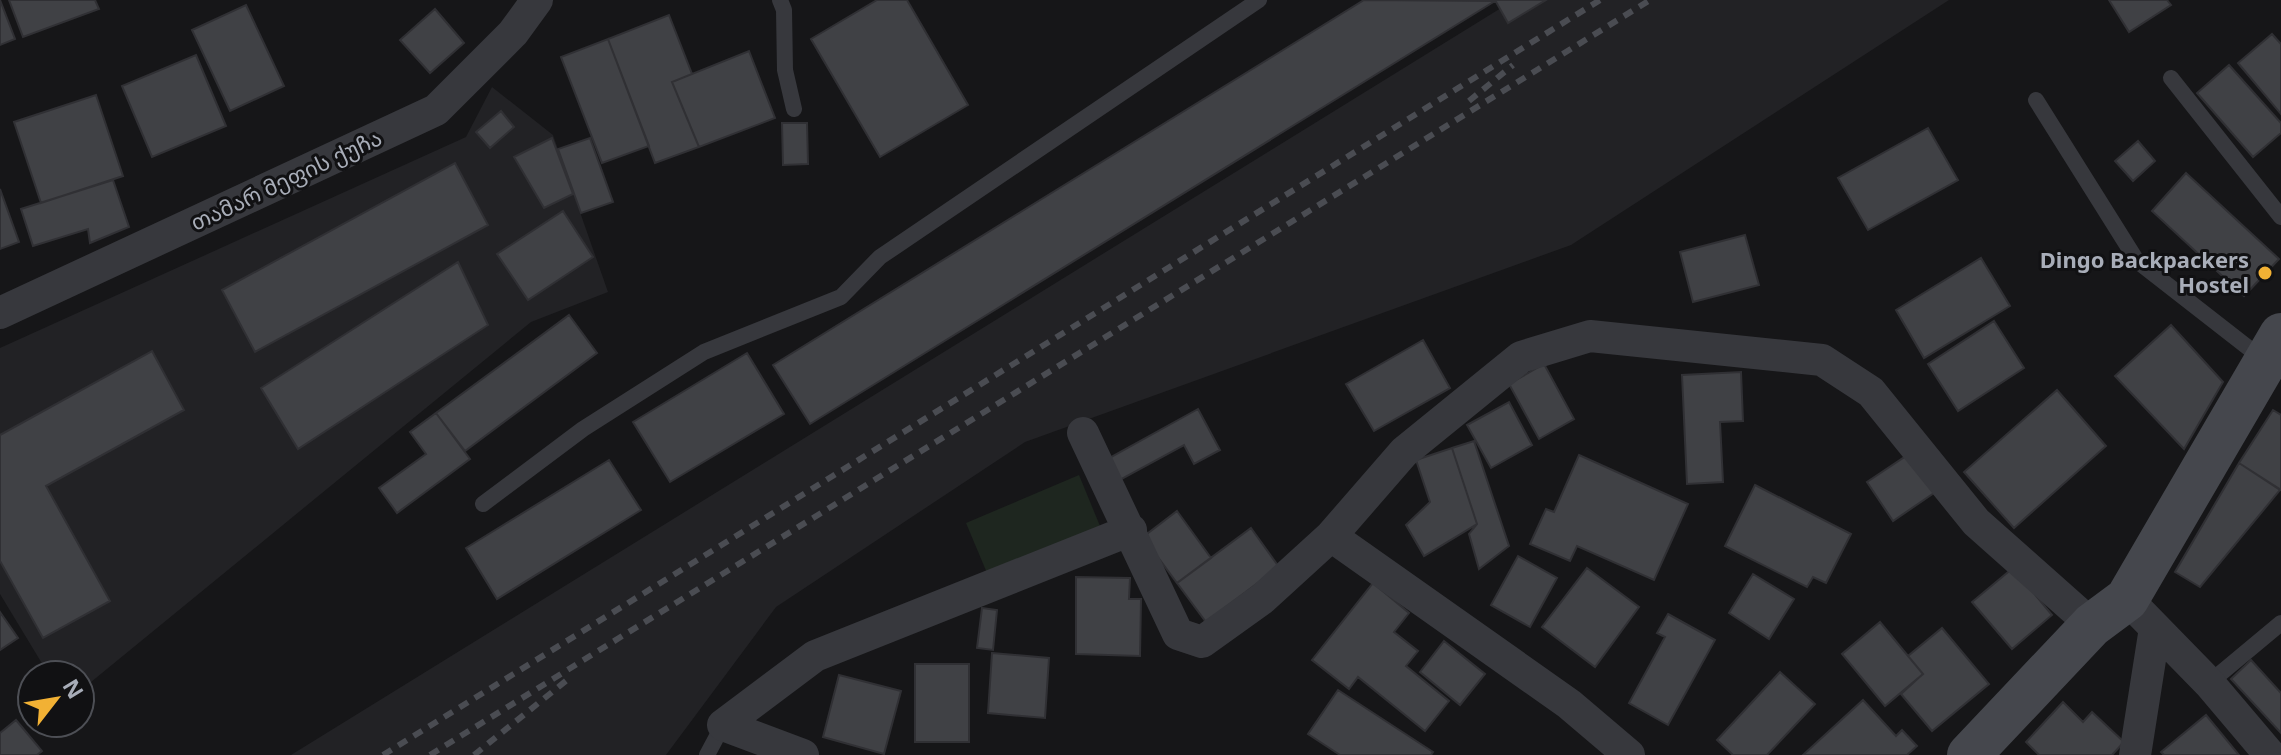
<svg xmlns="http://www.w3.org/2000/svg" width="2281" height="755" font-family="'Noto Sans','Noto Sans Georgian',sans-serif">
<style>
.built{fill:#222225}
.green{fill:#1e261f}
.building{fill:#404145;stroke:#303034;stroke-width:2}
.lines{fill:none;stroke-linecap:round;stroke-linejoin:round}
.lane{stroke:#37383d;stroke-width:16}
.street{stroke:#37383d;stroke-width:32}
.secondary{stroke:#45474d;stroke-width:44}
.rail{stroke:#4a4c52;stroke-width:6;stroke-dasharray:10 8;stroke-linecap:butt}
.poi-dot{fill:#f2b134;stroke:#111113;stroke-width:3}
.labels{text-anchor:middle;stroke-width:6;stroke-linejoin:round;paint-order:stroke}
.street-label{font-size:22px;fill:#a8adb8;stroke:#111113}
.poi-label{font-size:22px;font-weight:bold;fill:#a8adb8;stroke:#111113;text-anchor:end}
</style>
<rect width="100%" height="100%" fill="#161618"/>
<path class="built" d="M1514,0H1949L1571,245L1025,442L776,607L666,755H291Z
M492,87L553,135L608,292L531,322L80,691V675H49L0,594V348L466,137Z"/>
<path class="green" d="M1079,475L1100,526L987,573L966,523Z"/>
<path class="building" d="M0,0L15,39L0,45Z
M9,0H95L99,9L23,37Z
M877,0H907L968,105L880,157L811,39Z
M1364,0L1495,1L810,424L773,365Z
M1495,0H1546L1508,23Z
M2109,0H2167L2171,5L2129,32Z
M246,5L284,86L230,111L192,30Z
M435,9L464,43L430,73L400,40Z
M669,15L692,74L672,82L699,147L655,163L608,39Z
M2272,34L2281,44V114L2238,63Z
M608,39L649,146L602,163L561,57Z
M749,51L775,118L699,147L672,82Z
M196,55L226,126L152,157L122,86Z
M2229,65L2281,123V133L2253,157L2197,93Z
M96,95L123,176L41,203L14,122Z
M501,111L514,127L490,148L476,132Z
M782,123H807L808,164L783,165Z
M1928,128L1958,180L1868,230L1838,178Z
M552,138L573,194L544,208L514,157Z
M590,138L613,202L581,213L558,149Z
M2138,141L2155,161L2133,181L2115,161Z
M455,163L488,225L255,352L222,290Z
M2186,173L2279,259L2244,296L2152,211Z
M113,180L129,227L90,243L88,229L33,246L21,209Z
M0,189L19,242L0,249Z
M563,211L593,257L528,300L497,254Z
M1745,235L1759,285L1693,302L1680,252Z
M1981,258L2010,306L1924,358L1896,310Z
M458,262L488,325L298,449L261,388Z
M569,315L597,353L465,451L436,413Z
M1994,321L2024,368L1958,411L1928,364Z
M2171,325L2223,382L2184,449L2115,376Z
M1423,340L1450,388L1374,431L1346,384Z
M152,351L184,410L46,486L110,601L43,638L0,561V435Z
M747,353L784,414L670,482L633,422Z
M1544,364L1574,419L1539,439L1509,384Z
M1741,372L1743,421L1720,422L1723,482L1687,484L1682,375Z
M2057,390L2106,446L2014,528L1964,472Z
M1509,402L1532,445L1491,468L1467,425Z
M1198,409L1220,450L1194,464L1184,445L1118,481L1106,460Z
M2273,410L2281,415V490L2239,463Z
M436,413L470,459L397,513L379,488L426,454L410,432Z
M1474,441L1509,546L1479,569L1469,534L1477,524L1452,448Z
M1452,448L1477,524L1424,556L1406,525L1430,502L1416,460Z
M1909,454L1934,493L1893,521L1867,482Z
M1579,455L1688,504L1654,580L1577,546L1570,561L1530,544L1546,509L1554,512Z
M609,460L641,510L497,599L466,548Z
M2239,463L2280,490L2200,587L2175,572Z
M1755,485L1851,534L1826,583L1813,577L1807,587L1725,546Z
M1177,511L1211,558L1177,583L1143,537Z
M1251,528L1279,567L1206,622L1177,583Z
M1518,556L1557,578L1530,627L1491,605Z
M1587,568L1639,607L1595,667L1542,627Z
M2013,568L2052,615L2012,649L1972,602Z
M1753,574L1794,599L1769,639L1729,613Z
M1076,577L1130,578L1129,599H1141L1140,656L1076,654Z
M1373,583L1409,613L1394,632L1418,651L1406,666L1449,701L1425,731L1358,677L1349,689L1312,660Z
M982,608L997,610L993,650L977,648Z
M0,612L18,638L0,650Z
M1668,614L1715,640L1668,725L1629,703L1665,637L1657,633Z
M1880,622L1923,674L1885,706L1842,654Z
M1942,628L1989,684L1932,731L1901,694L1923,674L1908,656Z
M1444,641L1485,674L1460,705L1420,672Z
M992,653L1049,658L1045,718L988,713Z
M2251,660L2281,693V733L2231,679Z
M915,664H969V742H915Z
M1780,672L1815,704L1767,755H1733L1717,740Z
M839,675L901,691L884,754L823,737Z
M1338,690L1433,752L1431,755H1340L1308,734Z
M1863,700L1896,736L1902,730L1917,746L1907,755H1803Z
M2063,702L2083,722L2092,712L2124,742L2112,755H2039L2026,742Z
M2206,715L2239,755H2164L2161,752Z
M16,720L42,751L37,755H0V733Z"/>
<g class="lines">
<path class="lane" d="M780,0L784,10L785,70L794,109
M2171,78L2281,217
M2036,100L2137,261L2264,360
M483,504L583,429L704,352L841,297L880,257L1259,0
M2209,683L2281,623
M707,755L723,725"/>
<path class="street" d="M0,313L436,110L513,33L537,0
M1083,433L1178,634L1202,642L1262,599L1331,536L1404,452L1521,357L1590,336L1822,360L1871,392L1976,522L2092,625
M1331,536L1569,704L1629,755
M2127,599L2209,683L2270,755
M723,725L815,656L1131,530
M723,725L803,755
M2135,755L2155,628"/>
<path class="secondary" d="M1969,755L2092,625L2127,599L2281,335"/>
<path class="rail" d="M1469,101L1513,65
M383,755L1600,0
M430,755L1650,0
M474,755L572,676"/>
</g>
<circle class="poi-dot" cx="2265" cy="273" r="8"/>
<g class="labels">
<g class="street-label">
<text transform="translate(286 180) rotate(-25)" y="8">თამარ მეფის ქუჩა</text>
</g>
<g class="poi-label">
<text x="2249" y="268">Dingo Backpackers<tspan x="2249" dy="25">Hostel</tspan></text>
</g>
</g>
<g transform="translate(56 699) rotate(59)"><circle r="38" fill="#111113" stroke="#4d4f55" stroke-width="2"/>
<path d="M0-6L14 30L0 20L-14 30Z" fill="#f2b134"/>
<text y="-12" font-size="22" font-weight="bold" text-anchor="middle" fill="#a8adb8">N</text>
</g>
</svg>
